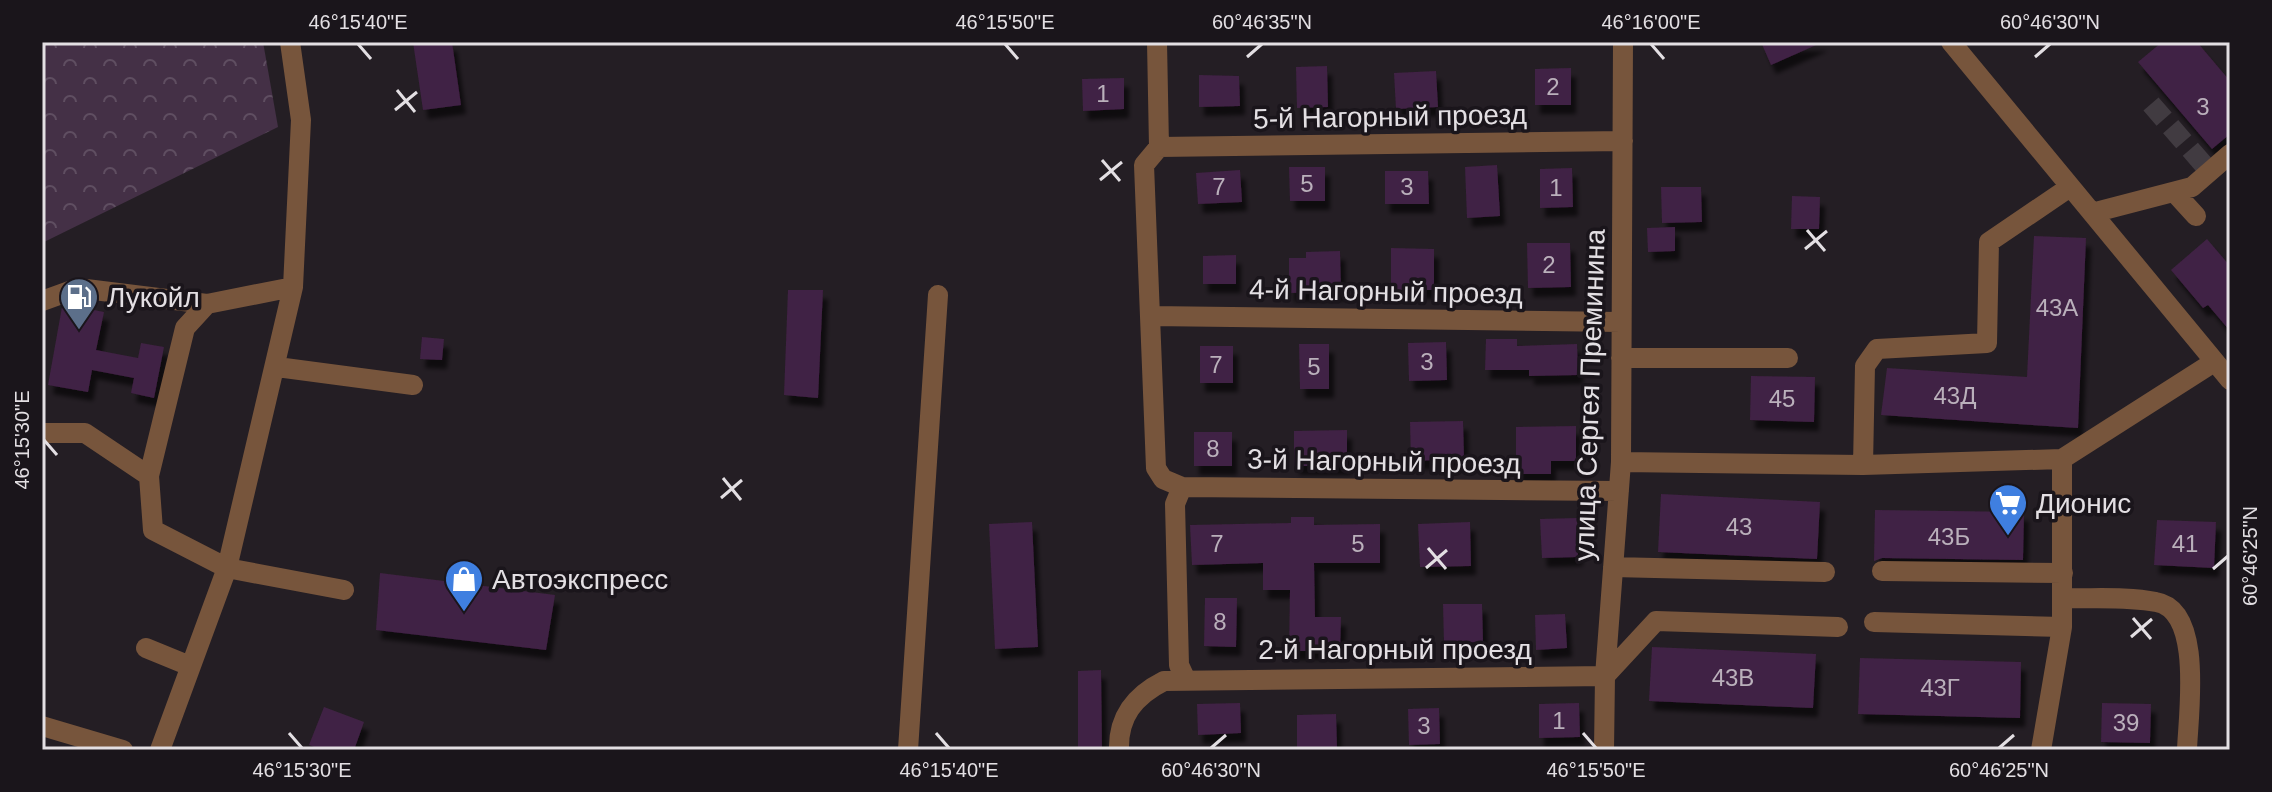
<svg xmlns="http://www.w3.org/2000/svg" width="2272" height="792" font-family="Arial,sans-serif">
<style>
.forest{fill:url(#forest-crowns)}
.building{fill:#402144;filter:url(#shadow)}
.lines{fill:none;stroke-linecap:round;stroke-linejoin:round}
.minor-tunnel{stroke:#413b41;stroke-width:20;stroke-dasharray:20 10;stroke-linecap:butt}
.minor{stroke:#77553c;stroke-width:20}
.ticks{fill:none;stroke:#e3dfe3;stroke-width:3}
.labels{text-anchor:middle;stroke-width:7;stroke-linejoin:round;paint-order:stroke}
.number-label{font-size:24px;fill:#bab0bb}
.street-label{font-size:28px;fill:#e3dfe3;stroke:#1a151b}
.poi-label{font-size:28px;fill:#e3dfe3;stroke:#1a151b;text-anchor:start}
.neatline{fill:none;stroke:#e3dfe3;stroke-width:3}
.ticks-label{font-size:20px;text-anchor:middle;fill:#e3dfe3}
</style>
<defs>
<pattern id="forest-crowns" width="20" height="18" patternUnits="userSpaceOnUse" patternTransform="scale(2)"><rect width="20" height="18" fill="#443046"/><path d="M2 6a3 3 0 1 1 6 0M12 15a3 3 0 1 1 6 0" fill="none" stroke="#5f4e61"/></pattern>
<filter id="shadow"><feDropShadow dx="5" dy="9" stdDeviation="2" flood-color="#0009"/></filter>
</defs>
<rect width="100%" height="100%" fill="#241e24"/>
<path class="forest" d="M42,42H263L278,127L42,243Z"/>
<path class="building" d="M413,42H452L461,105L423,110Z
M1761,42H1823L1771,65Z
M2162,42H2197L2230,81V134L2212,149L2138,62Z
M1327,66L1328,107L1297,108L1296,67Z
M1571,68V105H1535V69Z
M1436,71L1438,107L1396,109L1394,73Z
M1199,75L1239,76L1240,106L1199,107Z
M1124,78V109L1083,111L1082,79Z
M1497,165L1500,216L1467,218L1465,167Z
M1289,167H1325V201H1290Z
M1572,168L1573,207L1540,208V169Z
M1240,170L1242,202L1198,204L1196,173Z
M1385,171H1428L1429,204H1385Z
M1661,187H1701L1702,222L1662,223Z
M1792,196L1820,197L1819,229H1791Z
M1675,227V251L1648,252L1647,228Z
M2034,236L2086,238L2078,428L1881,415L1887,368L2027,377Z
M2207,239L2230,266V331L2208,305L2203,308L2171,270Z
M1527,243H1570L1571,287L1528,288Z
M1391,248L1434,249V290H1391Z
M1340,251L1341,292L1289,293V258H1306V252Z
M1236,255V284H1203V256Z
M788,290H823L818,398L784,395Z
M69,305L104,312L96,350L138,358L141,343L164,347L154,398L131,393L134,378L92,370L88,392L48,385L62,307Z
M422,337L444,339L442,360L420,359Z
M1486,339H1517V346L1577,344L1578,375L1529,376V370H1485Z
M1446,342L1447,380L1409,381L1408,343Z
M1299,344H1329V389H1300Z
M1200,346H1233V383H1200Z
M1751,376L1815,377L1814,422L1750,420Z
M1463,421L1464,459L1411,461L1410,422Z
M1576,426V461H1551V474H1516V427Z
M1347,430V466H1294V431Z
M1194,432H1232V466H1194Z
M1661,494L1820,502L1817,559L1658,552Z
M1875,510L2024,512L2023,560L1882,558L1874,561Z
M1291,517H1314V525L1380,524V563H1314L1315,617H1341L1340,651H1289L1290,590H1263V563L1192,565L1190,525L1291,523Z
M1577,518L1578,557L1542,558L1540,519Z
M2157,520L2216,522L2214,568L2154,565Z
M1032,522L1038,647L995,649L989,524Z
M1470,522L1471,566L1420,567L1418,524Z
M380,573L555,595L546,650L376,630Z
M1205,598H1237L1236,647L1204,646Z
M1443,604H1482L1483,642L1444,643Z
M1565,614L1567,648L1536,650L1535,615Z
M1652,647L1816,654L1813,708L1649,701Z
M1860,658L2021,662L2020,718L1858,714Z
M1101,670L1102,750H1078V671Z
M1240,703L1241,733L1198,735L1197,704Z
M1579,703L1580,737L1539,738V704Z
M2102,703L2151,704L2150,743L2101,742Z
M324,707L364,722L354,750H322L309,745Z
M1439,708L1440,744L1409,745L1408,709Z
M1336,714L1337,748L1297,749V715Z"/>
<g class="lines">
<path class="minor-tunnel" d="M2151,104L2210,172"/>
<path class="minor" d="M1157,42L1159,147
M1951,42L2230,380
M1159,147L1144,165L1156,468L1163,479L1182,487L1619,491
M1159,147L1623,141
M2175,193L2196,216
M2092,213L2192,187L2230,154
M293,287L207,304L185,328L149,476L153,530L227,568L344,590
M42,301L78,288L207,304
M1151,316L1621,322
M1621,358H1788
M277,367L413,385
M42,433H85L149,476
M1621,462L1863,465L2062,459L2214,362
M1863,465L1865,366L1877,349L1987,343L1989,242L2070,187
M1182,487L1175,504L1179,665L1185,678
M1613,567L1825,572
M1882,571L2063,573
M2062,598C2092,599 2126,596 2156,602C2204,610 2188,716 2187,750
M1874,622L2062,627
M146,648L190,666
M42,726L123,750
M160,750L227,568L293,287L301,120L290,42
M908,750L938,295
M1119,750C1118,717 1134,696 1164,681L1605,676L1656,621L1838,627
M1604,750L1605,676L1621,462L1623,42
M2041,750L2062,627V459"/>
</g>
<path class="ticks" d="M358,44L371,59M1005,44L1018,59M1651,44L1664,59M1247,57L1262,44M2035,57L2050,44M397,90L415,112M395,110L417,92M1102,160L1120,181M1100,180L1122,162M1807,230L1825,251M1805,249L1827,231M44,440L57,455M723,478L741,500M721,498L742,480M1428,548L1446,569M1426,568L1447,550M2213,569L2228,556M2133,618L2151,639M2131,637L2152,619M289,733L302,748M936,733L949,748M1583,733L1596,748M1211,748L1226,735M1999,748L2014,735"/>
<defs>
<symbol id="fuel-pin" viewBox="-11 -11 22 30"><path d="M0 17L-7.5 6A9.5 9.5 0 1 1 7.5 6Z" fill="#5c6f8a" stroke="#1a151b"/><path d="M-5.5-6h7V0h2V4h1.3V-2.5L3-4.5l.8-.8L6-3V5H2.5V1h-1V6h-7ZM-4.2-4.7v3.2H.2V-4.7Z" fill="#fff"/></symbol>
<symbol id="supermarket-pin" viewBox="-11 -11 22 30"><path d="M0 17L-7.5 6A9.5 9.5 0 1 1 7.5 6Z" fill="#3f7fe0" stroke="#1a151b"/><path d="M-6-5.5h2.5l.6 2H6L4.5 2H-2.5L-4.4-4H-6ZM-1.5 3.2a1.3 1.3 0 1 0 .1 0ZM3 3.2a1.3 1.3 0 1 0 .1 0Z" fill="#fff"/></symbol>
<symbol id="shop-pin" viewBox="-11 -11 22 30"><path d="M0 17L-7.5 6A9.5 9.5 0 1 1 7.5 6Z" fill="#3f7fe0" stroke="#1a151b"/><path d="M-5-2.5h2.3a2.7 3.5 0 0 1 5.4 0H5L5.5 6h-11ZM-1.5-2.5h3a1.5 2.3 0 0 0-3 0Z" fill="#fff"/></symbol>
</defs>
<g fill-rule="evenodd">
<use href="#fuel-pin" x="57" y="275" width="44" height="60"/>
<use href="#supermarket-pin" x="1986" y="481" width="44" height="60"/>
<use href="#shop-pin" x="442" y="557" width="44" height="60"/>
</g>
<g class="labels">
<g class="number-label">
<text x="1553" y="95">2</text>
<text x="1103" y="102">1</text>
<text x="2203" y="115">3</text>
<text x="1307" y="192">5</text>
<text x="1219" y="195">7</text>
<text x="1407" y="195">3</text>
<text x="1556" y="196">1</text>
<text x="1549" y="273">2</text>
<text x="2057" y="316">43А</text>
<text x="1427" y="370">3</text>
<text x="1216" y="373">7</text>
<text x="1314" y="375">5</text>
<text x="1955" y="404">43Д</text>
<text x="1782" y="407">45</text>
<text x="1213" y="457">8</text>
<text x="1739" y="535">43</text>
<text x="1949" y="545">43Б</text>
<text x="1217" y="552">7</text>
<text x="1358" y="552">5</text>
<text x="2185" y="552">41</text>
<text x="1220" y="630">8</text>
<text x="1733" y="686">43В</text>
<text x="1940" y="696">43Г</text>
<text x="1559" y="729">1</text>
<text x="2126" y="731">39</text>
<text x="1424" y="734">3</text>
</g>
<g class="street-label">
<text transform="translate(1390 116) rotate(-1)" y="10">5-й Нагорный проезд</text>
<text transform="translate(1386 291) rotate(1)" y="10">4-й Нагорный проезд</text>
<text transform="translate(1589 395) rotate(-88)" y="10">улица Сергея Преминина</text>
<text transform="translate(1384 461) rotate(1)" y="10">3-й Нагорный проезд</text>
<text x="1395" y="659">2-й Нагорный проезд</text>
</g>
<g class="poi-label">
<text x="107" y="307">Лукойл</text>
<text x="2036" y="513">Дионис</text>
<text x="492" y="589">Автоэкспресс</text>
</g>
</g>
<rect width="2272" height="792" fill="none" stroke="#1a151b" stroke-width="88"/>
<rect x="44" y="44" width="2184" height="704" class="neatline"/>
<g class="ticks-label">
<text x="358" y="29">46°15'40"E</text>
<text x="1005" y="29">46°15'50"E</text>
<text x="1262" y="29">60°46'35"N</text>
<text x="1651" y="29">46°16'00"E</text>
<text x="2050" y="29">60°46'30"N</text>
<text transform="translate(22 440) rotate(-90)" y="7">46°15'30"E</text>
<text transform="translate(2250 556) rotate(-90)" y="7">60°46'25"N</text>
<text x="302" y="777">46°15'30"E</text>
<text x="949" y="777">46°15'40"E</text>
<text x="1211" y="777">60°46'30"N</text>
<text x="1596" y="777">46°15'50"E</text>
<text x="1999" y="777">60°46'25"N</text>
</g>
</svg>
